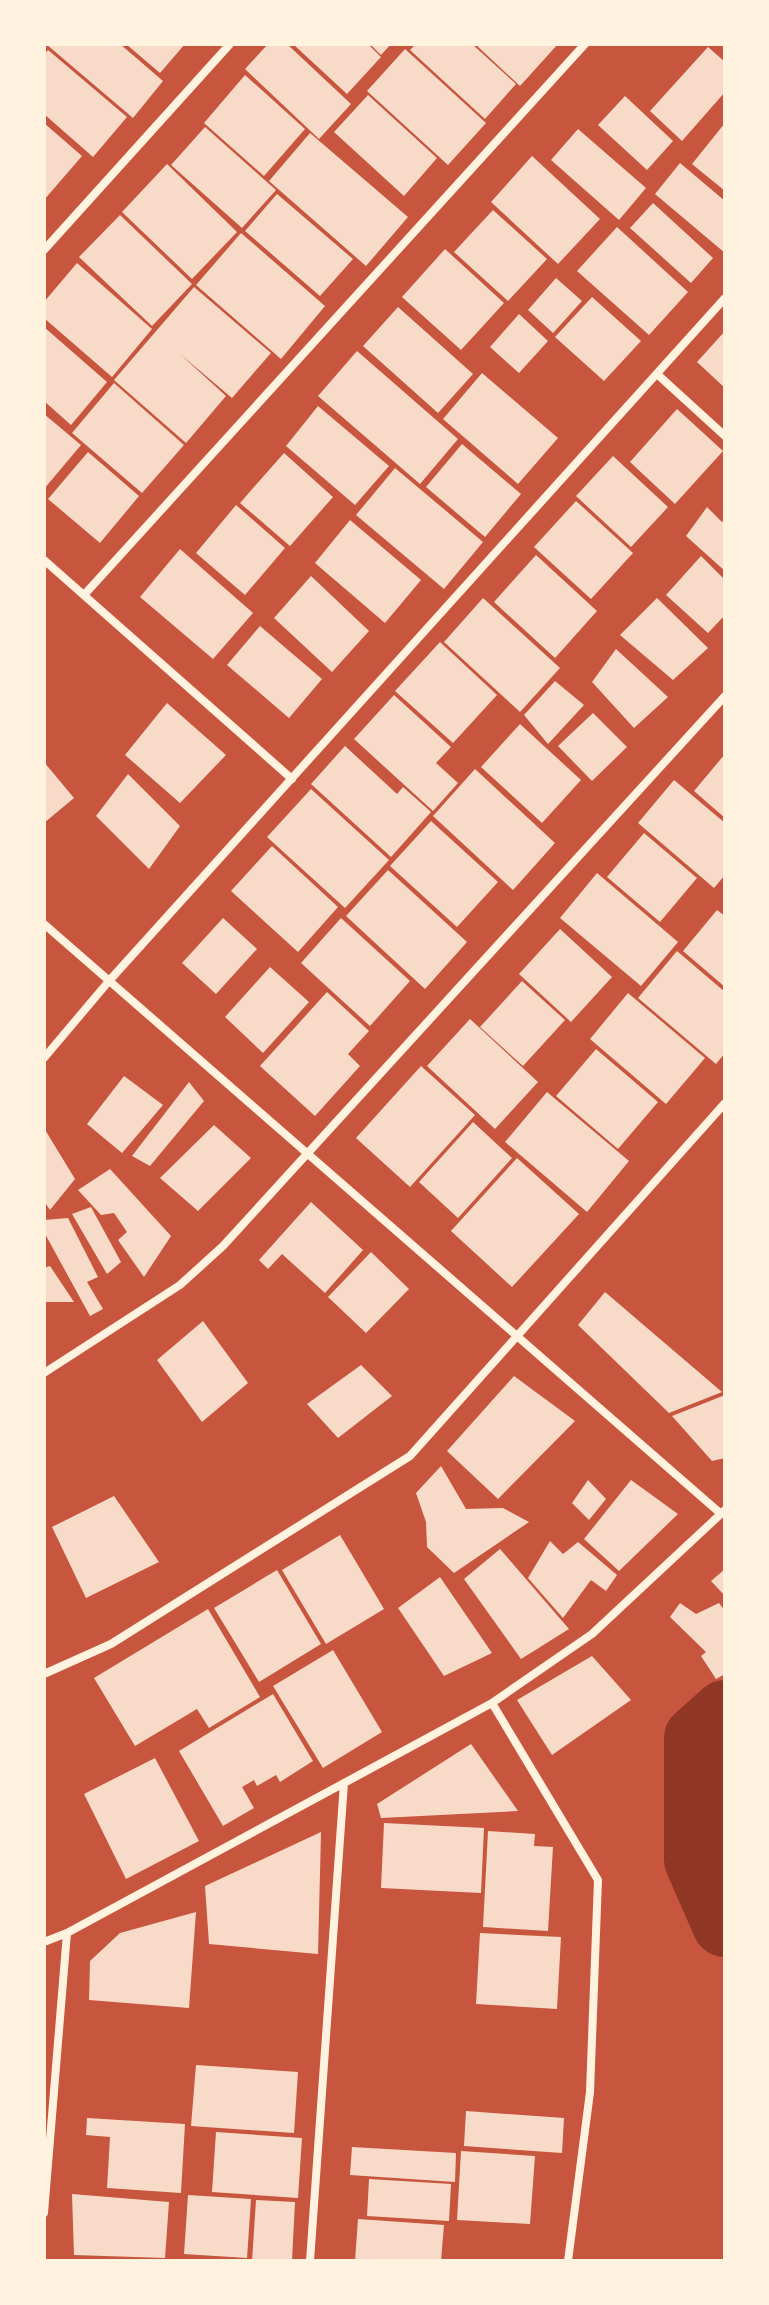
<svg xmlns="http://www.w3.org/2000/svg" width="769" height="2305" font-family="'Nunito Sans',sans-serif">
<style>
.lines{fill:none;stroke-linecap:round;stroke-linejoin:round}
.river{stroke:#8f3625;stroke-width:66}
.building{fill:#f7dbc8}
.minor{stroke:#fff3e0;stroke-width:8}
</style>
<rect width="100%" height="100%" fill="#c8553d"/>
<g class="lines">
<path class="river" d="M725,1713L697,1738V1860L725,1924"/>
</g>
<path class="building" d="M46,44H120L163,81L133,118Z
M126,44H185L160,73Z
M268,44H287L351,104L319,139L245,69Z
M293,44H368L381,57L347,94Z
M370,44H391L381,55Z
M416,44H472L516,84L485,119L410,50Z
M475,44H558L520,86Z
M708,47L725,62V92L682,141L650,111Z
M405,49L486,123L448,165L367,91Z
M48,50L127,117L93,157L44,114V55Z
M245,75L305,129L264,176L204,123Z
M368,95L437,158L404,196L334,132Z
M625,96L673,141L647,170L598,125Z
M44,123L82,156L44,200Z
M725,123V191L692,164Z
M205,127L276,190L242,228L171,165Z
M578,129L646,188L619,220L551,160Z
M310,133L408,217L366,266L269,181Z
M532,156L600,219L558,264L491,202Z
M680,163L725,201V253L655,194Z
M167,164L237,232L192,279L122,212Z
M277,194L353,259L320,296L245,231Z
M653,203L713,258L691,283L630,228Z
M493,210L547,259L508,301L454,252Z
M120,215L192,284L152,326L79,257Z
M617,227L688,292L649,335L577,271Z
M241,233L325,306L281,359L196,285Z
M445,249L504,303L461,350L402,297Z
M77,263L152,329L112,377L44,318V302Z
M556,278L582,301L553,333L528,310Z
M194,287L271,353L232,398L180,354L226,396L186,443L114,380Z
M592,297L641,341L604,381L555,337Z
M398,307L473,374L438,413L363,346Z
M519,314L548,341L519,373L490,347Z
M44,327L107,382L71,425L44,401Z
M725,331V388L697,362Z
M357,351L458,439L420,484L318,396Z
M482,373L558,438L518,484L443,419Z
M114,383L184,445L142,493L72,433Z
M318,406L389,466L355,505L286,446Z
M677,409L723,451L675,504L630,462Z
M44,414L81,445L44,489Z
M462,444L521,494L485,537L426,487Z
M88,452L139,496L100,543L48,499Z
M284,453L333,497L290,546L240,503Z
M613,456L668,507L631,547L576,496Z
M395,468L483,542L444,589L356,515Z
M576,501L633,553L591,599L534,547Z
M236,505L285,548L245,595L196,553Z
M707,507L722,522L725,519V571L686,536Z
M350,520L421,580L385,623L315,563Z
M180,549L253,613L213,659L140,597Z
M536,555L597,611L555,658L494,602Z
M701,556L725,580V615L708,633L666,595Z
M311,576L369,631L332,672L274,618Z
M483,598L560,668L520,712L444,642Z
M657,598L708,648L673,680L620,635Z
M260,626L322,679L289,718L227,665Z
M440,642L497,695L453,743L395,691Z
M616,649L668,697L634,728L592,682Z
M555,681L584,705L548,744L524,715Z
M394,695L451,747L436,763L458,783L433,811L354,739Z
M167,703L226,755L180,803L125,755Z
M593,713L627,747L592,781L558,746Z
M520,724L581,780L542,823L481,767Z
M345,746L397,794L403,787L431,812L391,857L311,784Z
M725,754V818L694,791Z
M44,762L74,798L44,823Z
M475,769L555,843L513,890L433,816Z
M128,774L180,826L149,869L96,816Z
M674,780L725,823V875L714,888L638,823Z
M311,789L389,860L345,908L267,837Z
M431,821L498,882L457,927L390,866Z
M644,833L697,878L660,922L607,877Z
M272,846L338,907L298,952L231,891Z
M388,870L467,942L425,989L346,916Z
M597,873L678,942L641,986L560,918Z
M717,910L725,916V987L683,951Z
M223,918L257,949L216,994L182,963Z
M341,918L410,981L370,1026L301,963Z
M560,929L612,977L571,1022L519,974Z
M677,951L725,992V1053L716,1064L638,998Z
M270,967L309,1002L263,1053L225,1017Z
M522,981L565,1020L523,1066L480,1027Z
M327,992L369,1031L348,1054L360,1066L315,1116L260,1066Z
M628,993L705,1058L666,1104L590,1039Z
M470,1019L538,1082L495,1129L427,1066Z
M596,1049L658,1102L618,1149L556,1096Z
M421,1066L475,1115L410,1187L356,1138Z
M124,1076L163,1105L122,1153L87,1124Z
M189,1082L204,1101L150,1166L132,1156Z
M547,1092L629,1161L587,1212L505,1142Z
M473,1122L512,1158L458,1218L419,1182Z
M214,1125L251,1158L198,1211L160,1178Z
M44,1128L75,1179L50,1210L44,1201Z
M517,1158L579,1214L512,1287L451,1231Z
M110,1169L171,1236L144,1277L118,1240L127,1232L114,1213L101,1215L78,1190Z
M311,1202L363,1250L325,1293L282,1254L268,1269L259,1260Z
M91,1207L121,1262L107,1274L72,1214Z
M68,1218L98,1277L87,1282L103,1309L90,1316L44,1232V1220Z
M371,1252L409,1289L366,1333L328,1297Z
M50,1266L74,1302H44V1268Z
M605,1292L722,1392L669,1413L578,1325Z
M203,1321L248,1383L202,1422L157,1360Z
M361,1365L392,1396L338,1438L307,1404Z
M514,1376L575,1421L498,1499L447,1451Z
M725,1395V1458L712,1461L672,1416Z
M441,1466L466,1509L503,1508L529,1522L454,1573L427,1547L426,1522L416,1493Z
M588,1480L606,1499L589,1520L572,1503Z
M631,1480L678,1514L619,1571L584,1539Z
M114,1496L159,1562L86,1598L52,1527Z
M340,1535L384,1609L326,1644L282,1570Z
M550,1541L563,1554L578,1542L617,1575L606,1591L591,1580L563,1618L528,1578Z
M500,1549L569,1629L521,1659L464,1579Z
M725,1569V1596L711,1581Z
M277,1570L321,1644L259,1682L214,1608Z
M440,1577L492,1653L444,1676L398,1608Z
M680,1603L696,1614L719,1603L725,1611V1674L716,1679L701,1656L706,1652L670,1617Z
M208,1609L260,1697L209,1728L197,1709L135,1746L94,1678Z
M333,1650L382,1732L323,1768L273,1686Z
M592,1656L631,1700L552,1755L517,1700Z
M273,1694L313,1761L280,1782L276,1775L257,1786L254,1780L242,1787L254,1808L223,1826L179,1751Z
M471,1744L518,1811L381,1818L377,1804Z
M155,1758L199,1841L126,1879L84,1794Z
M384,1823L484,1828L481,1893L381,1888Z
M488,1831L535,1834L534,1846L553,1847L548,1931L483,1927Z
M321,1832L318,1954L209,1944L205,1886Z
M196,1912L189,2008L89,2000L90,1961L120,1933Z
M480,1933L561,1937L557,2009L476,2004Z
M196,2065L298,2072L294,2133L191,2126Z
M466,2111L564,2118L562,2153L464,2146Z
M87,2118L185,2124L181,2193L107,2188L110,2137L86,2135Z
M216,2132L302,2138L298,2198L212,2192Z
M352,2147L456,2153L455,2182L350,2175Z
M461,2151L535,2156L530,2224L457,2220Z
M369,2179L451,2184L449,2221L367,2216Z
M72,2194L169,2202L165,2258L74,2255Z
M188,2195L251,2199L247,2258L184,2254Z
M256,2200L295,2202L292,2261H252Z
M358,2219L444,2225L441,2261H355Z"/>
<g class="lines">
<path class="minor" d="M44,250L230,44
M657,374L725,436
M44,560L292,779
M84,595L585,44
M44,924L720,1513
M44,1058L109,981L725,298
M44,1373L180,1285L223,1246L725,696
M44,1674L111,1644L410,1456L725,1103
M492,1703L598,1880L590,2092L568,2261
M44,1942L67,1933L492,1703L592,1634L725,1510
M44,2213L67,1933
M310,2261L344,1783"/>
</g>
<rect width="769" height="2305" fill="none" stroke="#fff3e0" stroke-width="92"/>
</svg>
